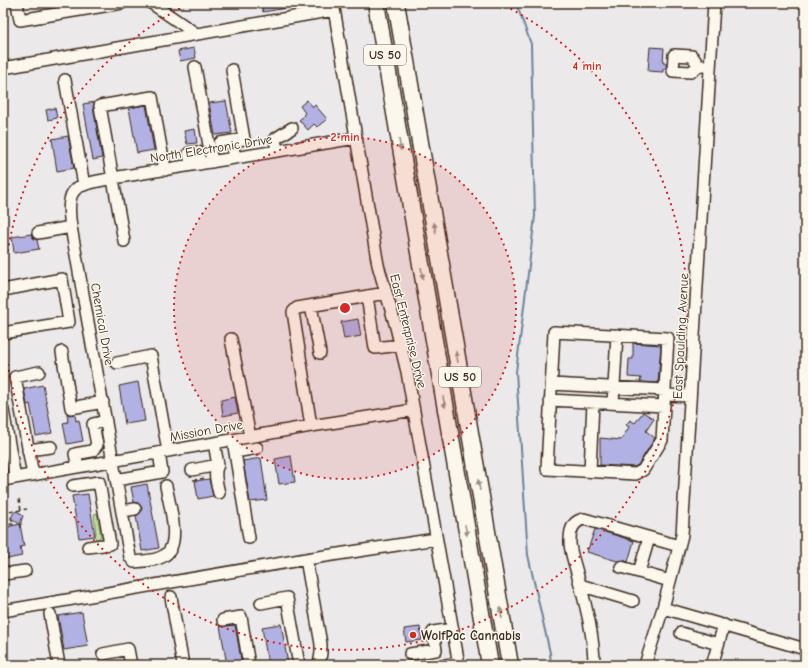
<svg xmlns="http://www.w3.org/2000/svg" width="808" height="668" font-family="'Comic Neue',sans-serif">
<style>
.green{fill:#bfe29b;stroke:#7d865c}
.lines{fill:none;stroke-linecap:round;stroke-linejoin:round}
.stream{stroke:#6a8598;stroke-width:2}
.building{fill:#b1b1e3;stroke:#3b2a1e}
.minor-casing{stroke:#3b2a1e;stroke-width:14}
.highway-casing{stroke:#3b2a1e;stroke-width:19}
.path{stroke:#3b2a1e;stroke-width:1.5;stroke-dasharray:4 3;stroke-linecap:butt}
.minor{stroke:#fbf7ec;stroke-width:11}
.highway{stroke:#fbf7ec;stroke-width:16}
.oneway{fill:#9b9085}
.ring{fill:none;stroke:#d62828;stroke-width:2;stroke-dasharray:2 4}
.poi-dot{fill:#c8321e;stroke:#fbf7ec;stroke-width:1.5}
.labels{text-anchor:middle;stroke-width:3;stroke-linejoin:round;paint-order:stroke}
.shield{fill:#fbf7ec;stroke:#75685c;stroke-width:1}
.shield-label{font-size:12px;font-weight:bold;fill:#3b2a1e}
.street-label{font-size:13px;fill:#3b2a1e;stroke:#fbf7ec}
.poi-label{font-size:13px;font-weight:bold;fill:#3b2a1e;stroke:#fbf7ec;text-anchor:start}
.centre{fill:#d62828;stroke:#fbf7ec;stroke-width:2}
.ring-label{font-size:12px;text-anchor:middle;font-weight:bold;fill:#d62828;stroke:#fbf7ec;stroke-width:3;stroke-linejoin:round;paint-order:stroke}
</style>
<rect width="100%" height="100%" fill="#ece9ea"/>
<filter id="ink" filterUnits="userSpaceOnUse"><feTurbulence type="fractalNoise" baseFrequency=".025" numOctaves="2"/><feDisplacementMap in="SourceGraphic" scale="8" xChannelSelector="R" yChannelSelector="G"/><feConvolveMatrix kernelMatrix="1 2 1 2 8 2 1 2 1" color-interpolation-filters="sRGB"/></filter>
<g filter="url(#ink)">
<path class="green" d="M97,513L101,536L98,539H96L95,534H96L94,514Z"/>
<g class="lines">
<path class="stream" d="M516,3L531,44L535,216L516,372L528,555L550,653L551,665"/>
</g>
<path class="building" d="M261,3H298V6L263,12Z
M650,47L664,48L663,63H666V69H663V72L648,71Z
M194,48L196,58L180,61L178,51Z
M307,100L313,107L315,105L327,119L317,127L314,124L308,130L299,120L304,116L303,115L305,113L300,106Z
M226,101L232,133L215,135L209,103Z
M95,102L93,107L102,158L93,160L83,104Z
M146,105L154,150L137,153L129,108Z
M55,108L57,118L48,120L46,110Z
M195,129L197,143L187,144L184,131Z
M68,136L74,168L57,171L52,139Z
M31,234L33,238L37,240L39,249L14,253L12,237Z
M358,319L361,336L344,339L341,322Z
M633,343L661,345L658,383L640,382L641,378L628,377L629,359H633Z
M138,382L145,421L125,424L119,386Z
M43,385L52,433L36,436L30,404L27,405L24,389Z
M235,397L238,413L223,416L221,400Z
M643,412L654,419L646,431L655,438L638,465L634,467L600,465V438L621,440L629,427L626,425L630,420L635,423Z
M67,413L69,415L75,414L76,421L79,420L83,441L67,444L63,423L68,422Z
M291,456L295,482L279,484L275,459Z
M261,458L267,500L250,502L243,461Z
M209,479L213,496L198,499L195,481Z
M147,484L159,548L142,551L136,516L141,512L142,508L138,503L134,502L131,487Z
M88,494L95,536L79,538L72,496Z
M16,511L20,513L23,516L21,521V525L11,518L13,514Z
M20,524L24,546L20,547L22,556L7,559L3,536V528Z
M595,529L634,541L628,562L623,560L617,561L587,552Z
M82,612L88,646L64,650L58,616Z
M281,624L288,664L268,665L262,627Z
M235,625L242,665H227L220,626Z
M420,627L422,640L406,642L404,629Z"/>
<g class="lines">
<defs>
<path id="minor" d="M17,3L20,20L122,3
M151,3L195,33
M333,3L378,265L396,327L407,372L459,665
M699,66L692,56L674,55L673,71L691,72L699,66H710
M195,67L212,162
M3,68L334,10
M65,80L84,185
M232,141L244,139L232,70
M220,143L232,141L235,158
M277,151L275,139L292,128
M191,165L189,153L198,152L200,164
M38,233L71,227
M124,241L100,106L152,97L165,170
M3,290L62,279L69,322L3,333
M367,296L375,348L401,345
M311,306L320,353
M554,332L668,338L662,440L643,470L636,474L547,469Z
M231,339L250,437
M62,352L71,408L103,402
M117,363L151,356L168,451
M551,384L665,390
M665,395L690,396
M550,400L664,406
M613,403L617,335
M3,410L15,478
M311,426L293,312L297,308L386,293
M233,440L249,538
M28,450L51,447
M235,452L257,448
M218,465C213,473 217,484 219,493
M78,467L75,454L92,451L97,445L93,424L106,421
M192,470L218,465L214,443
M590,471L593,402
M33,475L15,377L39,372
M3,480L311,426L414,410
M116,480L162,472L159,453
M73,486L99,482L110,544L88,547
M166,486C169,503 182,544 165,555C157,561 144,561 134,562L130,557L71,227C65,184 75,186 113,178L356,138
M122,511L135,509
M306,559L321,644V653L319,665
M621,567L670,581
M3,570L4,574L25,571
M639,572L649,538
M580,585L633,601
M171,597L183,665
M261,603L287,598L299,665
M663,608L805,649
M3,611L306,559L436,539
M50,614L59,665
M223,620L241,617L249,665
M681,633L718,644
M103,654L128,649L131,665
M410,654L436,650L433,632L453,629
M446,665L459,663
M594,665C594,634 585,603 577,573C575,564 569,549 570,540C570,530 573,521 584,519L679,546
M645,665L663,608L682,535L714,3
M712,665L724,625"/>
<path id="highway" d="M376,3L490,665
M396,3L510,665"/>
</defs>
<use href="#minor" class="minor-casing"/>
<use href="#highway" class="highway-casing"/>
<path class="path" d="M193,480L206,478
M19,499L21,510
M3,513L27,509
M11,517L13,524L6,525L5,518Z
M3,540L4,548
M3,661L4,665"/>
<use href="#minor" class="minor"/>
<use href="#highway" class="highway"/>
</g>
<defs><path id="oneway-solid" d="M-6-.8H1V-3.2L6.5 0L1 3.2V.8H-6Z"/></defs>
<g class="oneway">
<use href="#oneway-solid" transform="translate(400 145) rotate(80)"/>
<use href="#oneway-solid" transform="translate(435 228) rotate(-100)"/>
<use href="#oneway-solid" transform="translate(422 273) rotate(80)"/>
<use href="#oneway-solid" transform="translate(457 357) rotate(-100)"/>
<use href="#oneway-solid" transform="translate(444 402) rotate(80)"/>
<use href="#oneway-solid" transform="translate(479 485) rotate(-100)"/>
<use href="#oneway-solid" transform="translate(466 530) rotate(80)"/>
<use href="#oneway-solid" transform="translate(501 613) rotate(-100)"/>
</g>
</g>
<circle cx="345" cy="308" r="171" fill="#d62828" fill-opacity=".12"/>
<g class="ring">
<circle cx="345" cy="308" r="171"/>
<path d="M3 305A342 342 0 0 1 190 3M500 3A342 342 0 1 1 3 311"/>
</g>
<circle class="poi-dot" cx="413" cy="635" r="4"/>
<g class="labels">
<g class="shield">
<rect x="364" y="45" width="42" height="20" rx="3"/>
<rect x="439" y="367" width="42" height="20" rx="3"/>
</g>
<g class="shield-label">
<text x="385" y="59">US 50</text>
<text x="460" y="381">US 50</text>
</g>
<g class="street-label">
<text transform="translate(211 148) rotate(-9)" y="5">North Electronic Drive</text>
<text transform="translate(103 324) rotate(80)" y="5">Chemical Drive</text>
<text transform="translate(409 331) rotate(76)" y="5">East Enterprise Drive</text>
<text transform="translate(680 336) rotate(-87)" y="5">East Spaulding Avenue</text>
<text transform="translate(206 430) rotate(-10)" y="5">Mission Drive</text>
</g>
<g class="poi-label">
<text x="421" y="640">WolfPac Cannabis</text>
</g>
</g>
<circle cx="345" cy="308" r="6" class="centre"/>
<g class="ring-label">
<text x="587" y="70">4 min</text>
<text x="345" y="141">2 min</text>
</g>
<rect width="808" height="668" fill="none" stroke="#fbf7ec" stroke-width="16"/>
<rect x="8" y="8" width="792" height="652" fill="none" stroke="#3b2a1e" stroke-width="1.5" filter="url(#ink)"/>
</svg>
